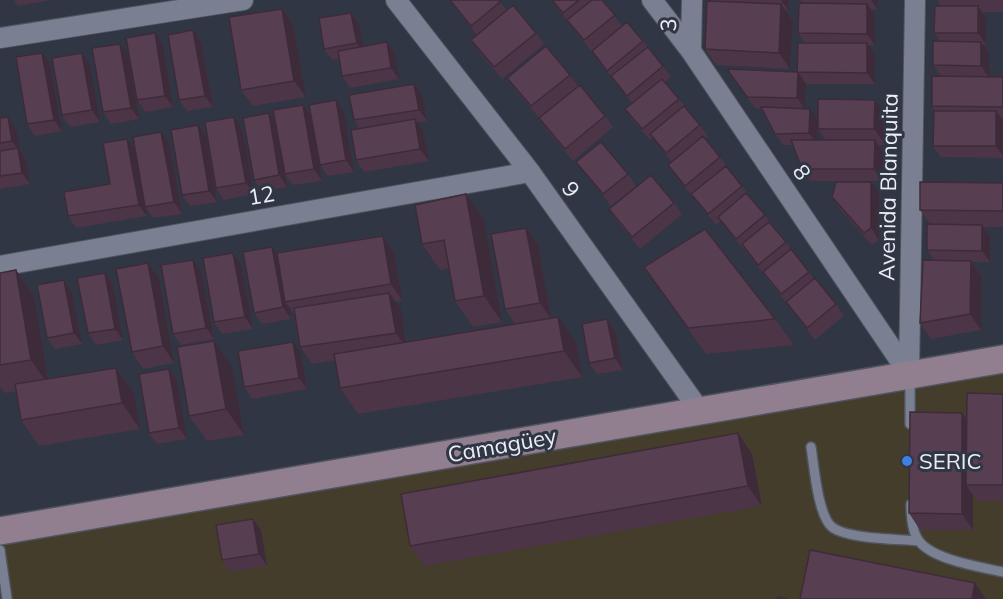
<svg xmlns="http://www.w3.org/2000/svg" width="1003" height="599" font-family="Mulish,sans-serif">
<style>
.industrial{fill:#453d2c}
.lines{fill:none;stroke-linecap:round;stroke-linejoin:round}
.service-casing{stroke:#4f545f;stroke-width:12}
.minor-casing{stroke:#4f545f;stroke-width:22}
.secondary-casing{stroke:#4f545f;stroke-width:30}
.service{stroke:#7a8091;stroke-width:9}
.minor{stroke:#7a8091;stroke-width:20}
.secondary{stroke:#917f8f;stroke-width:27}
.wall{fill:#4c3546}
.shaded-wall{fill:#3e2b39}
.building{fill:#583e51;stroke:#3e2b39;stroke-width:1.5}
.shop-dot{fill:#3f7fe0;stroke:#313644;stroke-width:2}
.labels{text-anchor:middle;stroke-width:6;stroke-linejoin:round;paint-order:stroke}
.street-label{font-size:22px;fill:#eaeef7;stroke:#313644}
.poi-label{font-size:22px;fill:#eaeef7;stroke:#313644;text-anchor:start}
</style>
<rect width="100%" height="100%" fill="#313644"/>
<path class="industrial" d="M1003,359V599H0V531Z"/>
<g class="lines">
<defs>
<path id="service" d="M910,378V424
M811,447C814,466 818,516 832,527C847,539 898,539 919,541
M911,504C911,515 912,532 919,541C933,560 981,567 1003,572
M0,550L7,599"/>
<path id="minor" d="M396,0L530,172L700,411
M652,0L691,51L909,374
M0,38L243,0
M691,51L692,0
M0,266L530,172
M909,374L915,0"/>
<path id="secondary" d="M0,531L1003,359"/>
</defs>
<use href="#service" class="service-casing"/>
<use href="#minor" class="minor-casing"/>
<use href="#secondary" class="secondary-casing"/>
<use href="#service" class="service"/>
<use href="#minor" class="minor"/>
<use href="#secondary" class="secondary"/>
</g>
<path class="wall" d="M14,0H52L18,6Z
M449,0H499L507,11L536,33L544,44L502,79L479,52L471,40L477,35Z
M551,0H602L622,26L643,41L663,66L671,77L665,82L700,125L708,137L705,139L720,157L750,197L786,242L814,279L836,304L844,316L815,340L794,313L786,302L771,284L745,249L744,250L721,221L716,225L676,176L668,165L672,162L653,138L650,140L633,121L625,109L632,103Z
M711,0H789L788,10H786L793,21L790,69L716,65L705,49Z
M800,0H878L877,9H870L875,15V45H868L875,55V84H806L805,109L818,120L817,140H826L818,129L875,100L886,116V145H878L883,152L882,181H810L802,169L793,145H783L775,134L762,109L755,108L727,69L797,72L805,43L798,33L803,3Z
M937,0H1003V12H982L986,18V45H983L989,53V77H1003V118H1001L1003,121V158L941,157L933,146L935,111L932,106L941,76L933,65L940,41L934,33L941,6Z
M282,9L293,25L306,97L253,106L241,90Z
M351,13L359,24L363,46L387,42L395,53L399,79L350,88L342,76L339,59L332,60L324,49Z
M193,30L201,42L213,107L187,111L179,100Z
M120,44L128,55L139,119L111,124L103,112Z
M163,45L173,107L145,112L137,100Z
M82,53L90,65L100,122L70,127L62,115Z
M50,64L62,131L35,136L27,124Z
M570,75L578,87L539,118L515,89L507,78Z
M422,95L427,121L418,122L423,130L429,161L364,172L356,160L359,128L354,120Z
M336,100L344,111L354,172L328,176L320,165Z
M303,105L311,116L322,181L293,185L285,175L287,187L262,191L254,180L269,113L276,123Z
M605,116L613,127L573,161L547,130L539,118Z
M0,118L16,129L20,151L26,160L30,184L0,189Z
M242,129L254,194L224,200L216,188Z
M206,137L217,202L190,206L182,195Z
M127,139L135,150L169,144L182,214L153,218L145,207L147,216L76,228L68,216L110,184Z
M576,162L628,174L636,186L611,206L585,173Z
M1003,183V227H984L990,236V262H972L982,277L981,330L931,339L920,323L934,260L927,250L930,224L920,210Z
M466,194L484,220L502,322L473,327L455,301L449,268L440,270L422,244Z
M879,194V240L872,245L840,209L832,197Z
M674,203L682,214L640,249L617,221L609,209Z
M383,236L394,252L402,300L395,302L401,309L406,342L515,324L505,309L538,244L551,318L576,342L582,377L358,414L340,388L335,360L312,364L300,347L296,317L290,308L291,319L262,324L254,313L277,253Z
M233,253L241,264L253,329L222,334L214,322Z
M193,260L201,271L214,339L181,345L173,334Z
M644,267L775,319L794,345L706,354Z
M16,270L34,296L48,378L116,368L134,393L140,429L39,446L21,420L17,391L5,393L0,387V273Z
M105,273L113,284L123,340L96,345L88,333Z
M159,279L174,363L143,369L132,352Z
M64,280L72,292L82,344L55,349L47,338Z
M607,319L615,330L623,370L597,374L589,363Z
M214,341L232,367L244,435L207,441L189,416Z
M301,353L307,389L252,399L244,387Z
M169,369L177,380L187,439L157,444L149,433Z
M1003,394V501H978L973,495V530H920L909,513L967,420Z
M738,433L752,454L762,506L424,566L410,546Z
M253,519L261,530L267,566L230,572L222,560Z"/>
<path class="shaded-wall" d="M781,0H789L788,10Z
M871,0H878L877,9Z
M781,4L793,21L790,69L779,53Z
M867,4L875,15V45L867,34Z
M978,6L986,18V45L978,33Z
M282,9L293,25L306,97L294,81Z
M351,13L359,24L365,55L357,43Z
M193,30L201,42L213,107L205,96Z
M155,33L163,45L173,107L165,96Z
M387,42L395,53L399,79L391,68Z
M981,42L989,53V77L981,66Z
M867,43L875,55V84L867,73Z
M120,44L128,55L139,119L131,108Z
M42,53L50,64L62,131L54,120Z
M82,53L90,65L100,122L92,110Z
M798,72L806,84L805,109L797,98Z
M414,84L422,95L427,121L419,110Z
M336,100L344,111L354,172L346,160Z
M875,100L886,116V145L874,129Z
M303,105L311,116L322,181L314,169Z
M810,109L818,120L817,144L809,133Z
M996,111L1003,121V156L996,146Z
M269,113L277,125L287,187L279,175Z
M8,117L16,129L20,151L26,160L30,184L22,173L18,149L12,141Z
M234,117L242,129L254,194L246,183Z
M415,119L423,130L429,161L420,149Z
M198,125L206,137L217,202L209,191Z
M161,132L169,144L182,214L174,202Z
M127,139L135,150L147,216L139,205Z
M875,140L883,152L882,181L874,169Z
M871,182L879,194V240L871,228Z
M466,194L484,220L502,322L484,296Z
M982,225L990,236V262L982,251Z
M526,228L538,244L551,319L540,303Z
M383,236L394,252L402,300L391,284Z
M272,247L280,258L285,302L290,308L291,319L283,307Z
M233,253L241,264L253,329L245,317Z
M193,260L201,271L214,339L206,328Z
M971,261L982,277L981,330L970,314Z
M148,263L159,279L174,363L163,346Z
M16,270L34,296L49,386L31,360Z
M105,273L113,284L123,340L115,329Z
M64,280L72,292L82,344L74,333Z
M389,293L401,309L407,349L396,333Z
M558,317L576,342L582,377L564,351Z
M607,319L615,330L623,370L615,358Z
M214,341L232,367L244,435L226,409Z
M293,342L301,353L307,389L299,378Z
M116,368L134,393L140,429L122,403Z
M169,369L177,380L187,439L179,428Z
M962,413L974,429L966,485L973,495V530L962,514Z
M738,433L752,454L762,506L748,486Z
M253,519L261,530L267,566L259,554Z
M975,583L986,599H972Z"/>
<path class="building" d="M450,0H499L500,2L471,26Z
M552,0H579L563,13Z
M592,0H602L615,15L584,40L567,20Z
M707,1L781,4L779,53L705,49Z
M799,3L867,4V34L798,33Z
M513,5L536,33L494,67L471,40Z
M935,6H978V33H934Z
M282,9L294,81L241,90L229,17Z
M351,13L357,43L324,49L319,18Z
M627,22L643,41L607,71L592,51Z
M193,30L205,96L179,100L168,35Z
M155,33L165,96L137,100L126,38Z
M933,41L981,42V66L933,65Z
M387,42L391,68L342,76L338,51Z
M798,43H867V73L798,72L797,98L747,97L727,69L797,72Z
M120,44L131,108L103,112L92,48Z
M546,46L570,75L531,106L507,78Z
M648,47L663,66L627,96L611,76Z
M42,53L54,120L27,124L16,57Z
M82,53L92,110L62,115L52,58Z
M932,76L1003,77V107L932,106Z
M662,79L679,99L642,129L625,109Z
M414,84L419,110L354,120L349,95Z
M580,85L605,116L565,149L539,118Z
M818,99L875,100L874,129H818Z
M336,100L346,160L320,165L309,105Z
M303,105L314,169L285,174L273,110Z
M684,106L700,125L666,153L650,134Z
M761,107L810,109L809,133L775,134Z
M934,111H996V146H933Z
M269,113L279,175L254,180L243,118Z
M8,117L12,141L0,143V118Z
M234,117L246,183L216,188L205,122Z
M415,119L420,149L356,160L351,130Z
M198,125L209,191L182,195L171,130Z
M161,132L174,202L145,207L133,137Z
M703,136L720,157L685,186L668,165Z
M127,139L139,205L68,216L64,192L110,184L103,143Z
M791,140H875L874,169H802Z
M601,142L628,174L603,194L576,162Z
M18,148L22,173L0,176V151Z
M726,166L742,186L708,214L691,194Z
M651,175L674,203L632,237L609,209Z
M836,182H871V228L864,233L832,197Z
M920,182L1003,183V211L920,210Z
M746,193L765,215L736,239L718,217Z
M466,194L484,296L455,301L444,240L422,244L415,205Z
M769,222L786,242L758,265L742,244Z
M927,224L982,225V251L927,250Z
M526,228L540,303L505,309L491,234Z
M705,229L775,319L688,328L644,267Z
M383,236L391,284L285,302L277,253Z
M272,247L283,307L254,313L243,252Z
M791,249L809,272L781,294L763,272Z
M233,253L245,317L214,322L203,258Z
M193,260L206,328L173,334L161,265Z
M923,260L971,261L970,314L920,323Z
M148,263L163,346L132,352L116,269Z
M16,270L31,360L0,365V273Z
M105,273L115,329L88,333L77,278Z
M815,278L836,304L807,328L786,302Z
M64,280L74,333L47,338L37,285Z
M389,293L396,333L300,347L294,308Z
M558,317L564,351L340,388L334,354Z
M607,319L615,358L589,363L582,324Z
M214,341L226,409L189,416L177,347Z
M293,342L299,378L244,387L238,351Z
M116,368L122,403L21,420L15,384Z
M169,369L179,428L149,433L139,374Z
M967,393L1003,394V485H966Z
M910,412L962,413V514L909,513Z
M738,433L748,486L410,546L401,494Z
M253,519L259,554L222,560L216,525Z
M810,550L975,583L972,599H800Z
M778,597L788,599H777Z"/>
<circle class="shop-dot" cx="907" cy="461" r="6"/>
<g class="labels">
<g class="street-label">
<text transform="translate(668 25) rotate(-89)" y="8">3</text>
<text transform="translate(802 172) rotate(56)" y="8">8</text>
<text transform="translate(888 187) rotate(-89)" y="8">Avenida Blanquita</text>
<text transform="translate(571 189) rotate(55)" y="8">9</text>
<text transform="translate(261 195) rotate(-10)" y="8">12</text>
<text transform="translate(502 445) rotate(-10)" y="8">Camagüey</text>
</g>
<g class="poi-label">
<text x="919" y="469">SERIC</text>
</g>
</g>
</svg>
